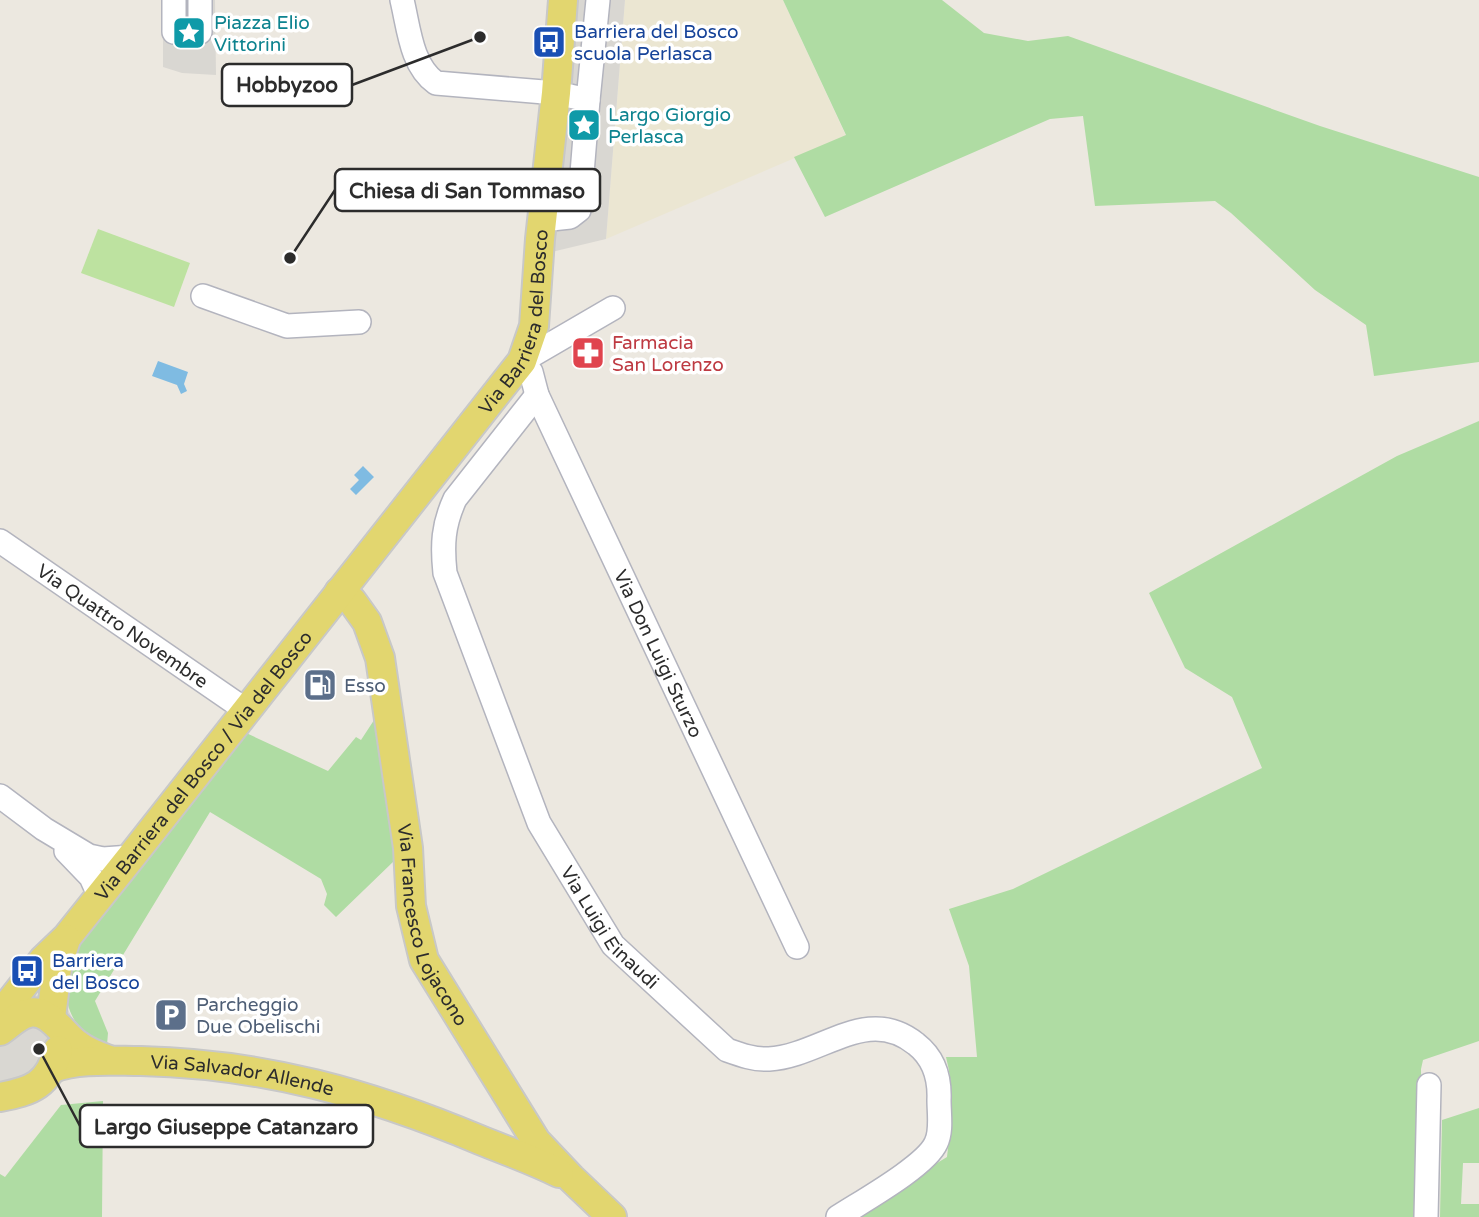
<svg xmlns="http://www.w3.org/2000/svg" width="1479" height="1217" font-family="'Varela Round',sans-serif">
<style>
.education{fill:#ebe6d2}
.green{fill:#afdca3}
.pitch{fill:#bde2a0}
.plaza{fill:#d9d7d2}
.water{fill:#7fbbe2}
.lines{fill:none;stroke-linecap:round;stroke-linejoin:round}
.minor-casing{stroke:#b3b4be;stroke-width:26}
.major-casing{stroke:#c8c8c8;stroke-width:32}
.minor{stroke:#fff;stroke-width:23}
.major{stroke:#e2d66f;stroke-width:28}
.labels{text-anchor:middle;stroke-width:7;stroke-linejoin:round;paint-order:stroke}
.culture-label{font-size:19px;fill:#0d838f;stroke:#fff;text-anchor:start}
.transit-label{font-size:19px;fill:#164399;stroke:#fff;text-anchor:start}
.street-label{font-size:19px;fill:#2c2c2c;stroke:#fff}
.health-label{font-size:19px;fill:#be3a42;stroke:#fff;text-anchor:start}
.service-label{font-size:19px;fill:#4e5e75;stroke:#fff;text-anchor:start}
.leader{fill:none;stroke:#2c2c2c;stroke-width:2.5}
.callout-dot{fill:#2c2c2c;stroke:#fff;stroke-width:2.5}
.callout{fill:#fff;stroke:#2c2c2c;stroke-width:2.5}
.callout-label{font-size:21px;text-anchor:middle;font-weight:bold;fill:#2c2c2c}
</style>
<rect width="100%" height="100%" fill="#ece8e0"/>
<path class="education" d="M625,0H783L846,136L606,239Z"/>
<path class="green" d="M783,0H942L984,33L1028,41L1068,36L1320,126L1479,177V362L1374,376L1366,325L1315,290L1231,213L1215,201L1095,206L1083,116L1050,119L825,217L794,157L846,135Z
M1479,421V1041L1423,1060L1421,1069L1422,1217H848L947,1157C951,1123 955,1091 946,1057H977L969,966L949,909L1013,889L1262,768L1232,697L1185,668L1149,593L1397,456Z
M380,711L394,861L336,917L324,905L327,894L321,879L210,812L95,1001L108,1033L107,1045C72,1033 60,1002 69,967C72,959 77,950 81,941L244,732L328,771L356,737L361,740Z
M103,1101L102,1217H0V1174L5,1177L61,1105Z
M1479,1108V1163H1463L1461,1204H1479V1217H1440L1442,1120Z"/>
<path class="pitch" d="M98,229L190,263L174,307L81,273Z"/>
<path class="plaza" d="M163,0H215L216,75L182,73L163,67Z
M563,0H625L606,239L539,255Z
M40,995L66,1005L71,1016L74,1026L71,1075L39,1100L0,1109V1023L31,996Z"/>
<path class="water" d="M158,361L188,372L184,384L187,391L181,394L177,385L152,376Z
M363,466L374,477L356,495L350,489L359,480L354,475Z"/>
<g class="lines">
<defs>
<g id="minor">
<path d="M174,0V32H200V0"/>
<path d="M402,0C409,29 411,65 436,83L556,93L588,100L579,210L570,217L542,220"/>
<path d="M588,100L598,0"/>
<path d="M203,296L287,326L359,322"/>
<path id="s1" d="M613,308L522,361L531,372L537,395L797,947"/>
<path id="s2" d="M537,395L455,499C443,525 442,545 445,573L539,823L613,945L727,1050C741,1055 755,1060 769,1059C821,1056 867,1004 916,1044C934,1058 940,1078 939,1100C939,1114 942,1131 936,1143C926,1166 861,1202 838,1217"/>
<path id="s3" d="M0,541L247,711"/>
<path d="M0,796L44,829L89,856L103,859L131,857"/>
<path d="M66,851L91,877L99,895"/>
<path d="M1426,1217L1429,1085"/>
</g>
<g id="major">
<path id="s4" d="M339,592L352,601L367,622L380,658L408,848L411,906L424,960L536,1141L571,1178L612,1217"/>
<path id="s5" d="M0,1015L44,959L67,937L131,857L522,361L534,326L540,239L556,93L563,0"/>
<path d="M51,1018L57,968L66,939"/>
<path d="M0,1031C9,1025 18,1015 29,1013C49,1008 63,1035 78,1045C87,1052 98,1056 109,1060"/>
<path id="s6" d="M52,1068C80,1058 112,1061 141,1061C264,1064 368,1093 480,1140C507,1151 533,1160 559,1173"/>
<path d="M0,1097C32,1091 49,1085 58,1050"/>
</g>
</defs>
<use href="#minor" class="minor-casing"/>
<use href="#major" class="major-casing"/>
<use href="#minor" class="minor"/>
<use href="#major" class="major"/>
</g>
<defs>
<symbol id="sight-square" viewBox="-11 -11 22 22"><rect x="-9" y="-9" width="18" height="18" rx="4" fill="#0f9aa8" stroke="#fff"/><path d="M0-6L1.8-2.2L6-1.7L2.9 1.2L3.7 5.4L0 3.3L-3.7 5.4L-2.9 1.2L-6-1.7L-1.8-2.2Z" fill="#fff"/></symbol>
<symbol id="bus-square" viewBox="-11 -11 22 22"><rect x="-9" y="-9" width="18" height="18" rx="4" fill="#1a4fb4" stroke="#fff"/><path d="M-5-6H5V4H4V6H2V4H-2V6H-4V4H-5ZM-3.5-4V0h7V-4ZM-3.5 1.2v1.5H-2V1.2ZM2 1.2v1.5H3.5V1.2Z" fill="#fff"/></symbol>
<symbol id="pharmacy-square" viewBox="-11 -11 22 22"><rect x="-9" y="-9" width="18" height="18" rx="4" fill="#e0444e" stroke="#fff"/><path d="M-2-6h4v4h4v4h-4v4h-4v-4h-4v-4h4Z" fill="#fff"/></symbol>
<symbol id="fuel-square" viewBox="-11 -11 22 22"><rect x="-9" y="-9" width="18" height="18" rx="4" fill="#5c6f8a" stroke="#fff"/><path d="M-5.5-6h7V0h2V4h1.3V-2.5L3-4.5l.8-.8L6-3V5H2.5V1h-1V6h-7ZM-4.2-4.7v3.2H.2V-4.7Z" fill="#fff"/></symbol>
<symbol id="parking-square" viewBox="-11 -11 22 22"><rect x="-9" y="-9" width="18" height="18" rx="4" fill="#5c6f8a" stroke="#fff"/><path d="M-3.5-5.5H1a3.5 3.5 0 0 1 0 7H-1V5.5H-3.5ZM-1-3.4V-.6H.8a1.4 1.4 0 0 0 0-2.8Z" fill="#fff"/></symbol>
</defs>
<g fill-rule="evenodd">
<use href="#sight-square" x="170" y="14" width="38" height="38"/>
<use href="#bus-square" x="530" y="23" width="38" height="38"/>
<use href="#sight-square" x="565" y="106" width="38" height="38"/>
<use href="#pharmacy-square" x="569" y="334" width="38" height="38"/>
<use href="#fuel-square" x="301" y="666" width="38" height="38"/>
<use href="#bus-square" x="8" y="952" width="38" height="38"/>
<use href="#parking-square" x="152" y="996" width="38" height="38"/>
</g>
<g class="labels">
<g class="culture-label">
<text x="214" y="29">Piazza Elio<tspan x="214" dy="22">Vittorini</tspan></text>
<text x="608" y="121">Largo Giorgio<tspan x="608" dy="22">Perlasca</tspan></text>
</g>
<g class="transit-label">
<text x="574" y="38">Barriera del Bosco<tspan x="574" dy="22">scuola Perlasca</tspan></text>
<text x="52" y="967">Barriera<tspan x="52" dy="22">del Bosco</tspan></text>
</g>
<g class="street-label">
<text dy="7" stroke="none"><textPath href="#s5" startOffset="872">Via Barriera del Bosco</textPath></text>
<text dy="7" stroke="none"><textPath href="#s3" startOffset="149">Via Quattro Novembre</textPath></text>
<text dy="7" stroke="none"><textPath href="#s1" startOffset="429">Via Don Luigi Sturzo</textPath></text>
<text dy="7" stroke="none"><textPath href="#s5" startOffset="322">Via Barriera del Bosco / Via del Bosco</textPath></text>
<text dy="7" stroke="none"><textPath href="#s4" startOffset="354">Via Francesco Lojacono</textPath></text>
<text dy="7" stroke="none"><textPath href="#s2" startOffset="602">Via Luigi Einaudi</textPath></text>
<text dy="7" stroke="none"><textPath href="#s6" startOffset="192">Via Salvador Allende</textPath></text>
</g>
<g class="health-label">
<text x="612" y="349">Farmacia<tspan x="612" dy="22">San Lorenzo</tspan></text>
</g>
<g class="service-label">
<text x="344" y="692">Esso</text>
<text x="196" y="1011">Parcheggio<tspan x="196" dy="22">Due Obelischi</tspan></text>
</g>
</g>
<path class="leader" d="M480 37L352 85M290 258L335 190M39 1049L80 1126"/>
<g class="callout-dot">
<circle cx="480" cy="37" r="7"/>
<circle cx="290" cy="258" r="7"/>
<circle cx="39" cy="1049" r="7"/>
</g>
<g class="callout">
<rect x="222" y="64" width="130" height="42" rx="7"/>
<rect x="335" y="169" width="265" height="42" rx="7"/>
<rect x="80" y="1105" width="293" height="42" rx="7"/>
</g>
<g class="callout-label">
<text x="287" y="92">Hobbyzoo</text>
<text x="467" y="198">Chiesa di San Tommaso</text>
<text x="226" y="1134">Largo Giuseppe Catanzaro</text>
</g>
</svg>
